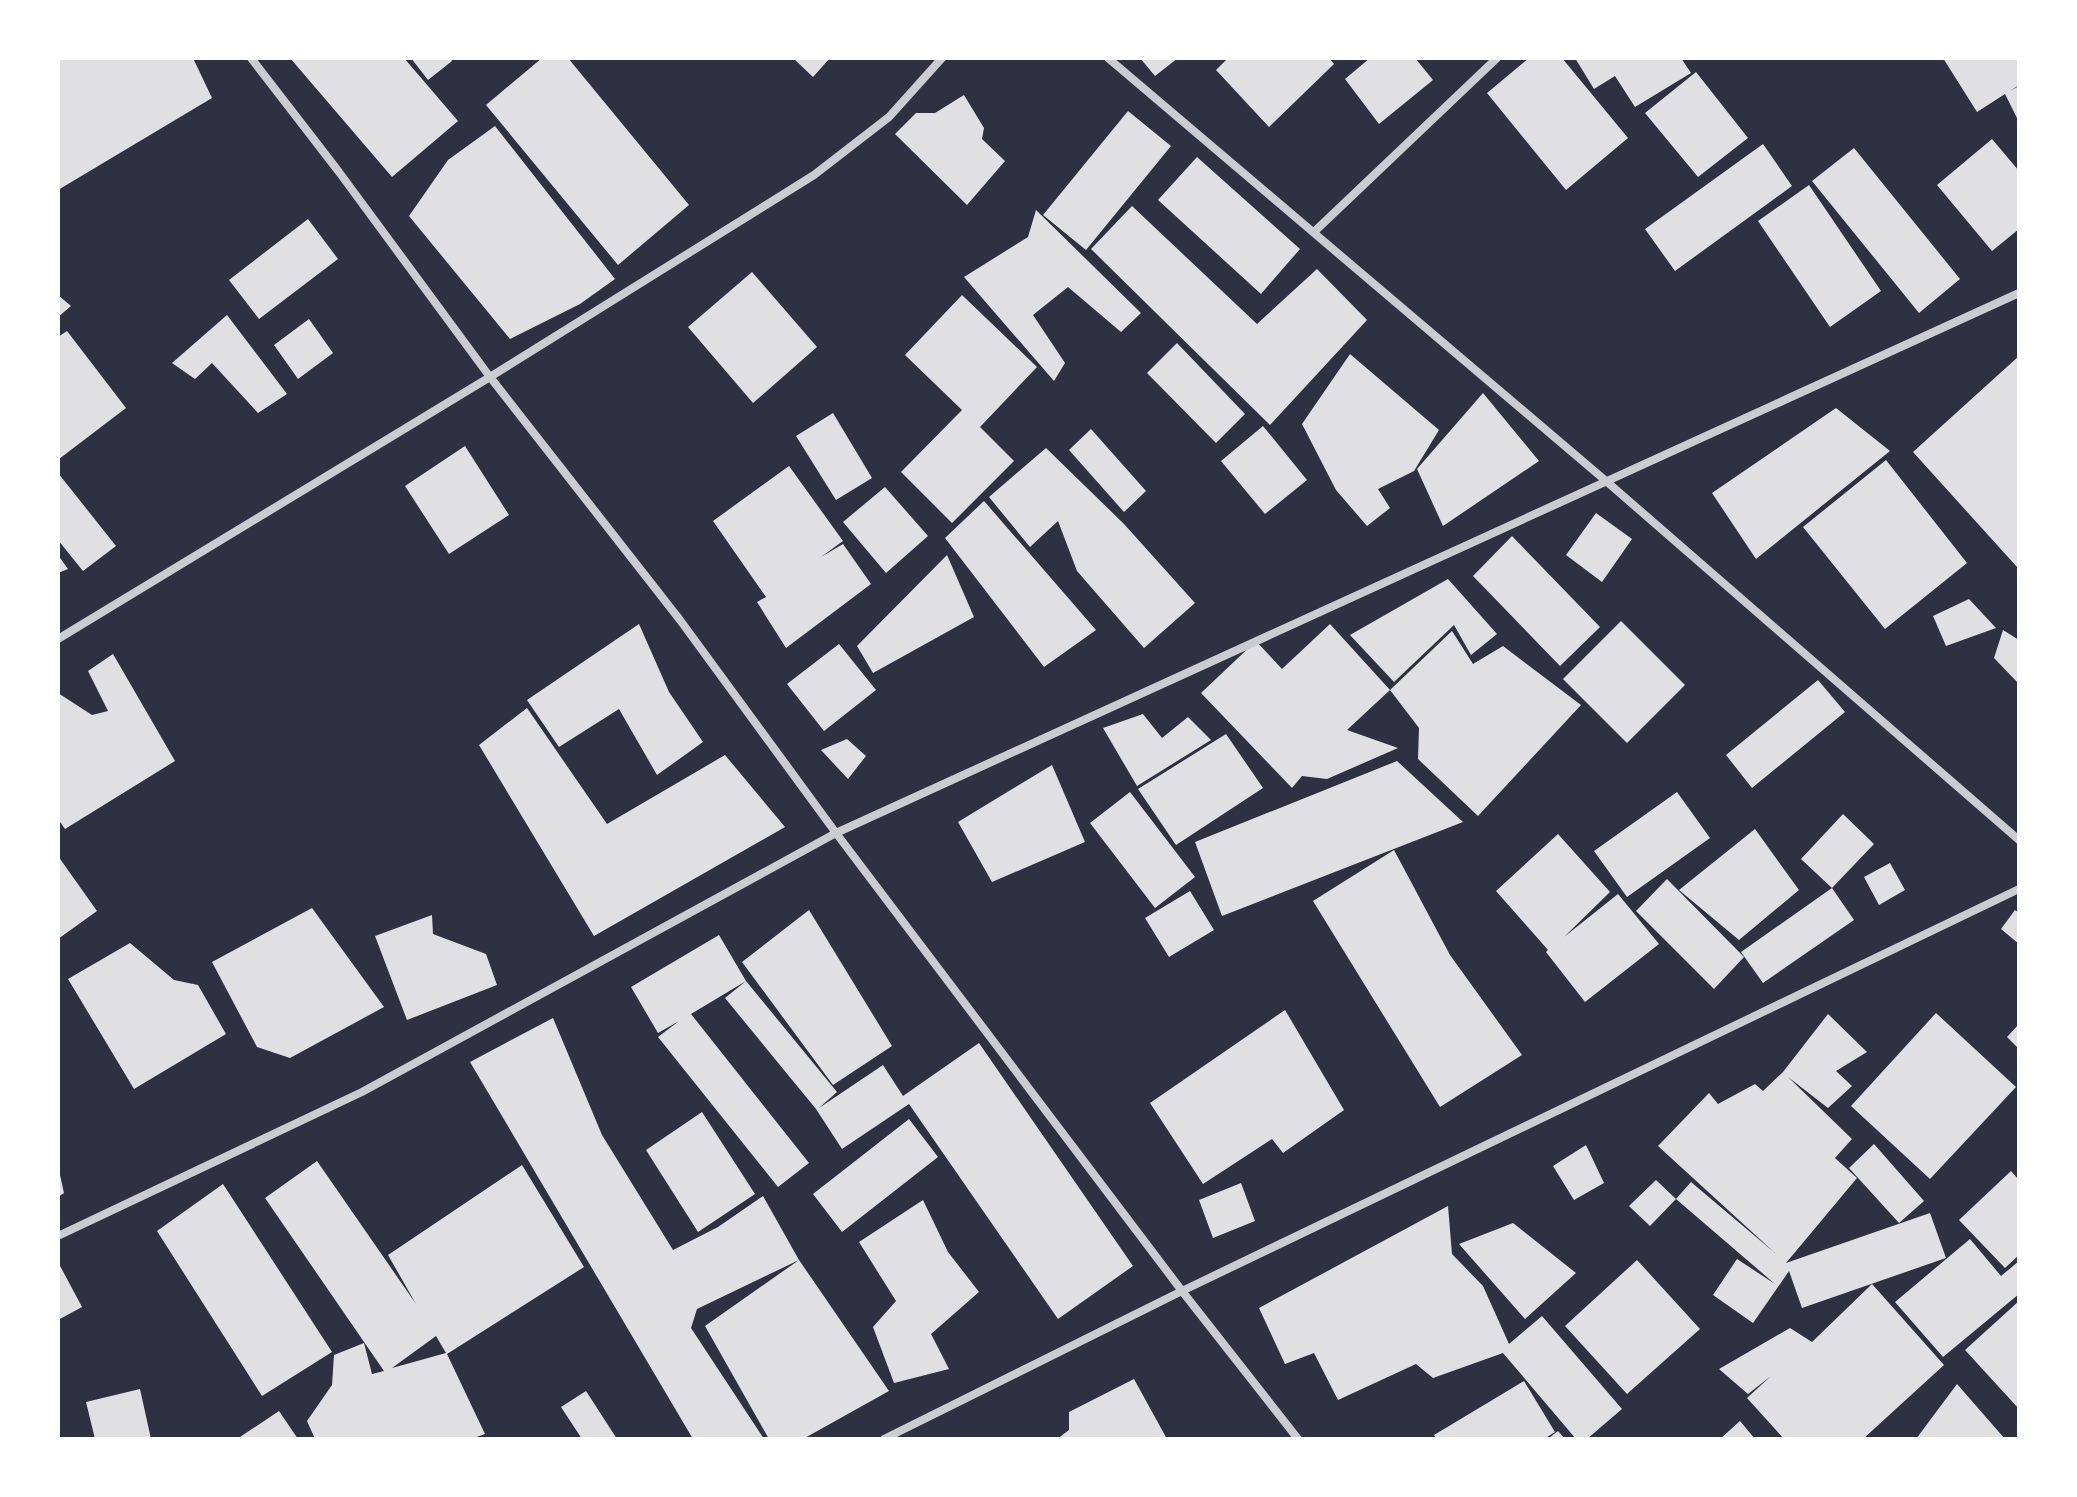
<svg xmlns="http://www.w3.org/2000/svg" width="2077" height="1497" font-family="Quicksand,sans-serif">
<style>
.building{fill:#e0e0e3;fill-rule:evenodd}
.lines{fill:none;stroke-linecap:round;stroke-linejoin:round}
.minor{stroke:#caccd0;stroke-width:8}
</style>
<rect width="100%" height="100%" fill="#2d3142"/>
<path class="building" d="M58,58H193L212,98L58,190Z
M290,58H404L458,121L392,177Z
M411,58H450L452,61L428,80Z
M542,58H568L689,205L618,265L486,105Z
M793,58H830L813,77Z
M1140,58H1178L1155,76Z
M1228,58H1329L1334,64L1269,127L1216,70Z
M1370,58H1415L1433,80L1379,124L1345,79Z
M1529,58H1562L1628,138L1566,190L1487,93Z
M1575,58H1681L1691,73L1635,107L1615,76L1594,89Z
M1943,58H2019V85L2010,91L2019,86V122L2005,94L1977,112Z
M1696,72L1748,138L1698,177L1645,113Z
M964,95L984,128L982,139L1005,161L967,205L895,134L916,113H935Z
M1128,111L1171,146L1086,250L1043,215Z
M495,126L615,279L580,304L510,339L409,216L448,160Z
M1992,139L2019,171V229L1992,251L1937,185Z
M1763,144L1792,186L1675,271L1645,229Z
M1854,148L1960,279L1919,313L1812,181Z
M1197,157L1300,249L1261,294L1158,200Z
M1809,185L1881,291L1830,327L1758,221Z
M1132,206L1257,324L1317,269L1367,320L1270,425L1091,249Z
M1036,210L1141,313L1121,332L1068,287L1033,315L1065,363L1054,381L964,277L1028,237Z
M308,219L338,259L259,319L229,280Z
M752,272L817,347L753,403L688,327Z
M58,295L71,306L58,317Z
M962,295L1037,367L980,427L1014,461L952,523L901,472L962,410L905,355Z
M227,315L287,394L258,413L212,363L195,379L172,363Z
M309,319L333,353L298,379L274,345Z
M67,331L126,408L59,459L58,337Z
M1177,343L1245,414L1216,443L1147,373Z
M1350,354L1439,430L1414,471L1378,489L1390,508L1367,526L1336,490L1302,424Z
M2019,356V566L2017,567L1913,452Z
M1483,393L1539,461L1443,526L1417,469Z
M1836,408L1890,451L1756,559L1712,493Z
M833,413L872,478L836,500L796,436Z
M1263,426L1307,480L1265,514L1221,461Z
M1091,429L1146,491L1124,512L1069,450Z
M465,446L509,515L449,554L405,486Z
M1046,448L1124,524L1195,603L1144,648L1077,571L1058,521L1030,547L989,497Z
M1886,460L1967,563L1885,629L1803,527Z
M789,466L843,541L821,557L843,544L871,584L786,648L757,602L766,597L713,521Z
M58,473L116,546L83,571L58,540Z
M885,487L928,536L886,573L843,522Z
M984,501L1096,630L1044,667L945,538Z
M1596,513L1632,539L1602,582L1566,555Z
M1512,536L1600,627L1560,666L1473,576Z
M58,555L68,569L58,573Z
M947,555L974,617L873,673L857,646Z
M1448,579L1497,634L1471,655L1454,625L1394,682L1350,635Z
M1969,599L1996,628L1946,646L1933,616Z
M1621,621L1685,685L1627,743L1563,679Z
M639,624L669,692L703,742L657,775L619,709L559,747L527,700Z
M1330,624L1390,690L1347,730L1398,748L1327,779L1302,776L1292,788L1201,693L1256,641L1282,669Z
M2003,630L2019,640V684L1994,658Z
M1452,631L1473,664L1503,646L1581,705L1478,816L1418,759L1419,728L1390,690Z
M839,644L876,690L824,731L787,684Z
M113,654L175,761L65,829L58,819V693L92,715L108,711L88,671Z
M1818,680L1845,712L1752,788L1726,755Z
M527,708L607,824L725,755L785,827L594,936L479,745Z
M1143,714L1162,738L1188,717L1211,740L1137,786L1103,728Z
M1226,734L1263,788L1176,845L1138,789Z
M847,739L866,756L848,779L821,750Z
M1397,761L1463,822L1222,916L1195,842Z
M1052,765L1085,842L992,882L958,822Z
M1130,792L1195,877L1155,908L1090,823Z
M1677,792L1710,838L1627,897L1594,851Z
M1843,814L1874,844L1832,888L1801,859Z
M1755,829L1799,890L1739,940L1679,890Z
M1558,834L1610,892L1564,937L1618,894L1659,944L1585,1002L1546,952L1548,950L1496,891Z
M1394,850L1450,955L1522,1055L1440,1107L1313,901Z
M58,856L97,911L58,939Z
M1890,863L1905,890L1879,905L1864,877Z
M1667,879L1744,957L1714,989L1636,911Z
M1832,888L1854,920L1763,983L1741,952Z
M1190,891L1214,930L1169,957L1145,918Z
M312,908L384,1007L290,1058L257,1047L212,962Z
M809,910L892,1046L833,1085L742,962Z
M2015,910L2019,913V944L2001,929Z
M432,915L433,934L486,954L497,985L407,1020L375,936Z
M719,935L746,981L691,1014L809,1163L778,1187L658,1037L679,1021L658,1033L631,987Z
M130,943L174,980L198,985L226,1034L134,1089L68,979Z
M746,981L837,1092L819,1108L883,1065L903,1096L979,1043L1133,1266L1058,1319L909,1104L842,1149L816,1109L725,998Z
M1285,1010L1344,1110L1283,1153L1272,1139L1203,1184L1150,1103Z
M1936,1013L2016,1087L1930,1179L1851,1106Z
M1828,1014L1867,1052L1836,1071L1852,1086L1828,1108L1788,1077L1852,1139L1835,1158L1857,1178L1786,1263L1930,1213L1946,1258L1802,1308L1789,1271L1753,1323L1713,1295L1737,1259L1775,1284L1676,1199L1691,1182L1775,1253L1658,1146L1709,1093L1718,1104L1755,1084L1763,1091L1783,1072Z
M553,1018L602,1135L673,1250L718,1227L763,1196L799,1260L697,1309L691,1328L764,1439H693L470,1062Z
M2019,1024V1049L2007,1037Z
M702,1112L755,1194L698,1232L646,1150Z
M909,1119L938,1157L842,1232L813,1194Z
M1874,1144L1924,1201L1899,1223L1849,1168Z
M1586,1145L1604,1183L1574,1200L1553,1166Z
M317,1161L416,1304L388,1255L522,1165L584,1267L447,1354L485,1434L471,1439H315L307,1421L332,1385L334,1355L364,1343L372,1374L384,1371L265,1198ZM436,1336L446,1353L392,1368Z
M58,1166L64,1193L58,1197Z
M2011,1171L2019,1180V1255L2005,1268L1959,1220Z
M1656,1180L1676,1199L1650,1226L1629,1206Z
M1241,1183L1255,1221L1213,1238L1199,1200Z
M223,1184L332,1352L262,1396L157,1231Z
M923,1200L948,1252L979,1292L931,1334L949,1369L894,1383L873,1327L896,1301L859,1242Z
M1448,1206L1452,1254L1483,1286L1509,1344L1542,1316L1622,1409L1587,1439H1576L1503,1353L1433,1378L1416,1364L1338,1400L1314,1353L1285,1364L1259,1308Z
M1513,1223L1576,1273L1525,1319L1459,1244Z
M1970,1239L2001,1276L2019,1261V1294L1943,1357L1895,1302Z
M799,1260L889,1391L803,1439H769L705,1326Z
M1637,1260L1700,1329L1627,1394L1565,1326Z
M58,1262L82,1307L58,1320Z
M1872,1284L1944,1365L1863,1439H1784L1747,1398L1771,1376L1748,1394L1719,1369L1790,1328L1812,1342Z
M2019,1301V1409L1965,1350Z
M1134,1379L1167,1439H1057L1069,1430V1412Z
M1524,1381L1555,1432L1544,1439H1436L1434,1435Z
M1957,1384L2005,1439H1916Z
M140,1389L151,1439H95L86,1402Z
M586,1391L617,1439H582L561,1407Z
M279,1411L298,1439H237Z
M1740,1421L1755,1439H1720Z
M1558,1431L1565,1439H1548L1554,1434Z"/>
<g class="lines">
<path class="minor" d="M251,58L339,172L490,377L680,620L836,833L1182,1291L1298,1439
M1108,58L1606,481L2019,840
M1314,232L1497,58
M58,639L490,377L814,175L889,117L942,58
M58,1236L362,1092L836,833L2019,293
M884,1439L1182,1291L2019,889"/>
</g>
<rect width="2077" height="1497" fill="none" stroke="#ffffff" stroke-width="120"/>
</svg>
